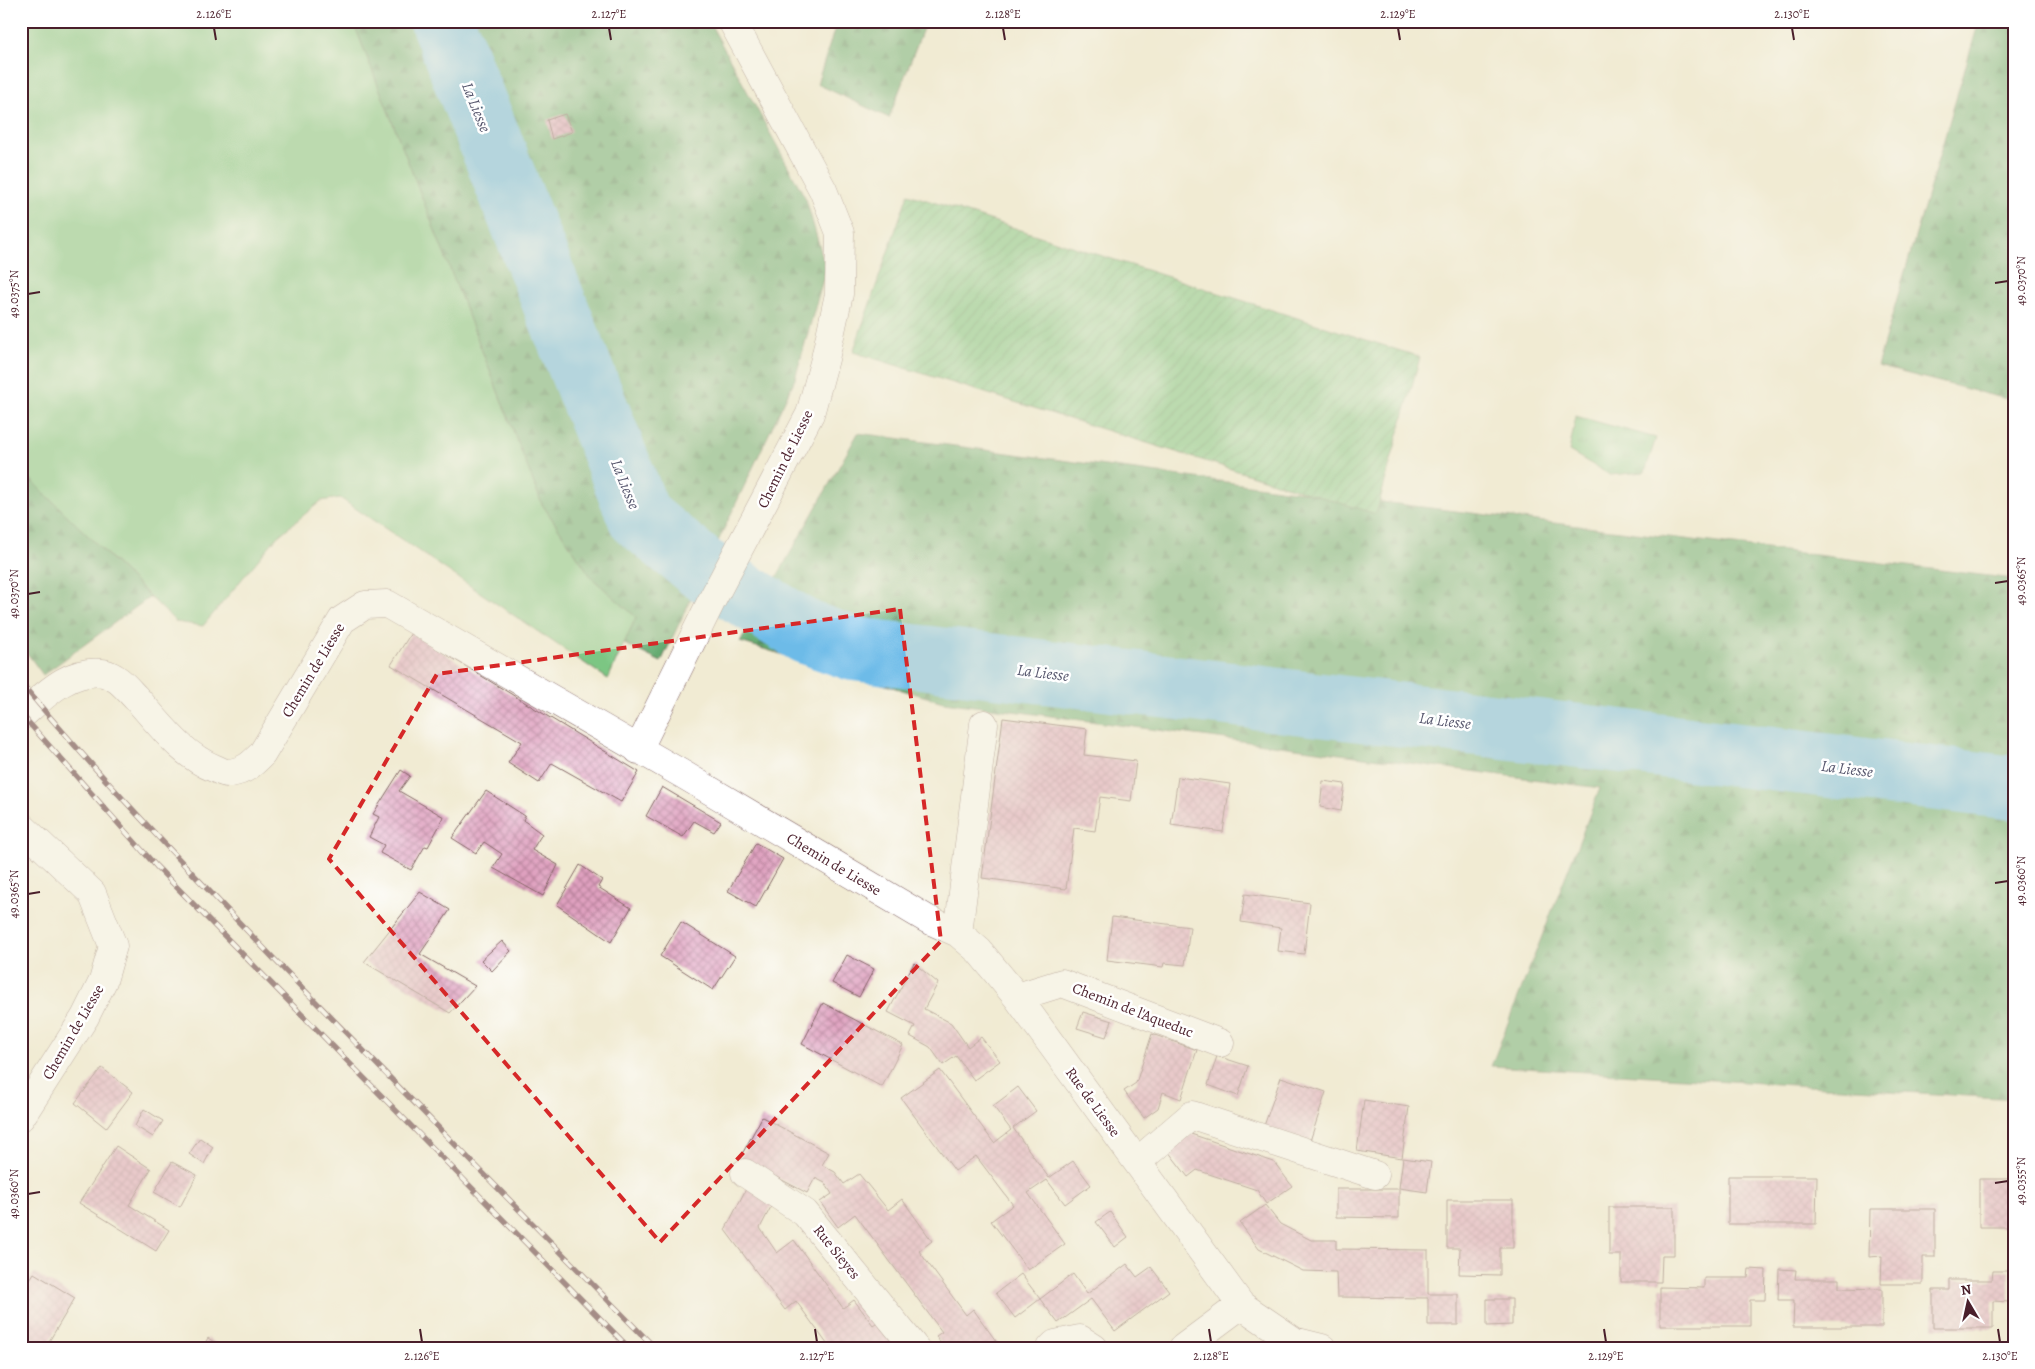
<svg xmlns="http://www.w3.org/2000/svg" width="2035" height="1369" font-family="Alegreya,serif">
<style>
.grass{fill:#7cc683;stroke:#637257}
.forest{fill:url(#forest-firs);stroke:#58654e}
.park{fill:url(#park-tufts);stroke:#637257}
.garden{fill:url(#garden-furrows);stroke:#637257}
.lines{fill:none;stroke-linecap:round;stroke-linejoin:round}
.river{stroke:#6dbbe8;stroke-width:64}
.building{fill:url(#building-cross-hatch)}
.minor-casing{stroke:#846666;stroke-width:29}
.minor{stroke:#fff;stroke-width:28}
.rail-casing{stroke:#4a1f2b;stroke-width:5.5}
.rail{stroke:#fff;stroke-width:4;stroke-dasharray:11;stroke-linecap:butt}
.marked{fill:none;stroke:#d62828;stroke-width:4;stroke-dasharray:10 6;stroke-linejoin:round}
.ticks{fill:none;stroke:#4a1f2b;stroke-width:2}
.labels{text-anchor:middle;stroke-width:5;stroke-linejoin:round;paint-order:stroke}
.street-label{font-size:15px;fill:#4a1f2b;stroke:#fff}
.water-label{font-size:16px;font-style:italic;fill:#56566d;stroke:#fff}
.neatline{fill:none;stroke:#4a1f2b;stroke-width:2}
.ticks-label{font-size:12px;text-anchor:middle;fill:#4a1f2b}
</style>
<defs>
<pattern id="forest-firs" width="22" height="20" patternUnits="userSpaceOnUse" patternTransform="scale(1.25)"><rect width="22" height="20" fill="#65ab71"/><path d="M5 1l3.5 6h-7zM16 11l3.5 6h-7z" fill="#558b5d"/></pattern>
<pattern id="park-tufts" width="24" height="20" patternUnits="userSpaceOnUse" patternTransform="scale(1.25)"><rect width="24" height="20" fill="#7cc683"/><path d="M3 7l-1-3M5 7V3M7 7l1-3M15 17l-1-3M17 17v-4M19 17l1-3" fill="none" stroke="#68a06b"/></pattern>
<pattern id="garden-furrows" width="10" height="10" patternUnits="userSpaceOnUse" patternTransform="scale(1.25)"><rect width="10" height="10" fill="#7cc683"/><path d="M-1 1l2-2M0 10L10 0M9 11l2-2" fill="none" stroke="#68a06b"/></pattern>
<pattern id="building-cross-hatch" width="8" height="8" patternUnits="userSpaceOnUse" patternTransform="scale(1.25)"><rect width="8" height="8" fill="#dfa0bf"/><path d="M0 0l8 8M0 8l8-8" fill="none" stroke="#b7829b"/></pattern>
</defs>
<rect width="100%" height="100%" fill="#fff"/>
<filter id="ink" filterUnits="userSpaceOnUse"><feTurbulence type="fractalNoise" baseFrequency=".02" numOctaves="2"/><feDisplacementMap in="SourceGraphic" scale="10" xChannelSelector="R" yChannelSelector="G"/><feConvolveMatrix kernelMatrix="1 2 1 2 8 2 1 2 1" color-interpolation-filters="sRGB"/></filter>
<filter id="wash" filterUnits="userSpaceOnUse"><feTurbulence type="fractalNoise" baseFrequency=".0096" numOctaves="4" result="noise"/><feDisplacementMap in="SourceGraphic" scale="20" xChannelSelector="R" yChannelSelector="G"/><feGaussianBlur stdDeviation="1.12" result="paint"/><feColorMatrix in="noise" values="0 0 0 0 0 0 0 0 0 0 0 0 0 0 0 0 0 1.4 0 .05"/><feComposite in="paint" operator="in"/></filter>
<g filter="url(#wash)">
<rect width="100%" height="100%" fill="#f1ebd3"/>
<path class="grass" d="M21,21H353L542,504L592,578L636,617L608,679L340,498L321,501L277,537L203,626L176,622L21,470Z"/>
<path class="forest" d="M353,21H709L806,199L826,269L795,379L661,662L624,644L636,617L592,578L542,504Z
M837,21H926L889,118L817,84Z
M1979,21H2014V401L1877,366Z
M858,433L1324,495L2014,579V1099L1491,1066L1600,788L943,702L740,642Z
M21,470L150,597L43,675L21,645Z"/>
<path class="park" d="M1576,416L1656,438L1645,472L1610,475L1569,451Z"/>
<path class="garden" d="M908,194L1420,357L1376,514L853,352Z"/>
<g class="lines">
<path class="river" d="M442,21L640,518L700,567L738,591L806,632L854,649L2014,788"/>
</g>
<g id="blocks">
<path class="building" d="M565,114L572,132L552,139L547,120Z
M411,633L639,772L621,802L552,763L539,783L508,763L522,742L391,665Z
M1003,718L1087,729L1084,755L1136,761L1131,801L1100,797L1095,831L1074,828L1066,889L982,878Z
M401,770L410,776L399,791L444,817L428,847L425,846L411,870L380,853L384,845L369,837L379,817L373,814Z
M1178,777L1230,784L1223,832L1171,825Z
M1323,781L1345,784L1341,811L1320,807Z
M662,787L721,822L714,832L694,821L683,837L646,816Z
M486,791L525,816L523,820L542,834L532,850L558,865L543,896L493,868L502,854L484,842L476,853L452,838Z
M756,843L783,859L756,907L728,891Z
M580,865L602,880L598,887L631,908L611,942L557,905Z
M420,892L450,910L420,954L475,986L450,1013L364,962Z
M1245,894L1310,903L1304,954L1278,951L1281,928L1241,922Z
M1112,917L1190,927L1185,965L1164,963L1163,967L1107,960Z
M681,922L735,956L713,990L660,956Z
M502,941L511,951L492,971L481,960Z
M847,955L874,969L859,997L832,983Z
M914,963L938,983L924,1009L951,1023L968,1047L981,1037L1000,1061L974,1080L956,1056L943,1065L930,1047L910,1036L915,1026L888,1012Z
M823,1003L903,1045L882,1087L802,1044Z
M1083,1012L1112,1021L1106,1037L1077,1028Z
M1152,1034L1197,1050L1181,1099L1163,1092L1158,1108L1144,1118L1124,1091L1136,1083Z
M1217,1056L1248,1066L1238,1096L1208,1085Z
M102,1068L133,1092L106,1128L75,1103Z
M940,1070L994,1143L1011,1130L993,1106L1018,1087L1036,1111L1013,1128L1049,1178L1073,1161L1091,1185L1065,1204L1047,1180L1028,1193L1065,1244L1028,1270L991,1221L1013,1205L976,1156L955,1171L901,1098Z
M1281,1077L1326,1092L1310,1141L1264,1126Z
M1364,1100L1409,1107L1402,1158L1357,1151Z
M144,1109L163,1121L153,1137L135,1126Z
M762,1117L829,1153L822,1165L835,1172L844,1184L859,1174L888,1210L902,1199L932,1241L919,1251L966,1315L973,1309L1001,1348H944L936,1336L942,1332L855,1214L838,1227L820,1202L832,1194L825,1183L815,1178L807,1193L740,1158Z
M1191,1134L1274,1162L1292,1186L1266,1204L1257,1190L1197,1170L1188,1177L1168,1151Z
M200,1138L213,1147L204,1164L189,1154Z
M116,1146L151,1169L129,1205L169,1230L156,1251L79,1203Z
M1403,1158L1431,1162L1427,1192L1399,1188Z
M172,1162L197,1175L180,1207L154,1192Z
M1728,1176H1817L1816,1224H1728Z
M1979,1179H2014V1227H1979Z
M747,1187L774,1201L760,1228L777,1253L794,1240L843,1308L854,1300L873,1325L883,1318L900,1342L892,1348H830L796,1301L785,1310L725,1230Z
M1336,1189H1399V1218L1336,1217Z
M1447,1200H1513V1248H1500V1275L1459,1274L1460,1248H1447Z
M1265,1205L1280,1224L1311,1240H1336V1249L1428,1250V1294H1458V1325H1428V1298L1337,1297L1336,1272L1303,1271L1259,1249L1240,1223Z
M1609,1207H1674V1255H1662L1661,1282H1621V1255H1609Z
M1870,1209H1935V1257H1923V1284H1881L1882,1256L1869,1257Z
M1110,1212L1128,1237L1115,1247L1096,1222Z
M1127,1264L1137,1277L1151,1267L1169,1291L1115,1331L1091,1299L1058,1323L1040,1299L1073,1274L1087,1294Z
M1749,1269L1766,1270L1765,1300H1750V1326H1660V1287L1704,1288V1278H1748Z
M1779,1269L1796,1270L1795,1279H1839V1288L1882,1289V1327H1793L1794,1300H1778Z
M1993,1271H2009V1302L1993,1301V1328H1933V1290H1949V1280H1992Z
M34,1273L75,1298L45,1348H32L21,1341V1293Z
M1021,1274L1040,1299L1015,1318L996,1293Z
M1487,1299H1512V1325L1487,1326Z
M208,1338L223,1348H202Z"/>
</g>
</g>
<g filter="url(#ink)">
<use href="#blocks" fill-opacity="0" stroke="#846666" stroke-width="1"/>
<g class="lines">
<defs>
<path id="minor" d="M21,716C44,696 70,668 103,673C118,676 127,689 136,698C160,724 182,756 216,769C220,771 226,774 230,773C245,771 252,764 262,754L342,620L365,605L387,604L684,775L927,919L958,933L979,951L1017,997L1241,1305L1294,1341L1322,1348
M638,750L711,602L810,414L825,359L839,294L840,233L823,190L732,21
M21,826L92,893L113,946L103,981L85,1017L21,1117
M958,933L984,724
M1017,997L1062,983L1220,1043
M1137,1162L1192,1115L1375,1175
M745,1173L805,1213L915,1348
M1051,1348L1055,1344L1080,1339L1094,1348
M1183,1348L1241,1305"/>
</defs>
<use href="#minor" class="minor-casing"/>
<use href="#minor" class="minor"/>
<defs>
<path id="rail" d="M21,683C102,780 190,871 277,962C402,1091 529,1220 655,1348
M21,714L156,866L629,1348"/>
</defs>
<use href="#rail" class="rail-casing"/>
<use href="#rail" class="rail"/>
</g>
</g>
<path d="M0 0H2035V1369H0ZM900,609L941,941L660,1242L329,859L437,674Z" fill="#f1ebd3" fill-opacity=".55" fill-rule="evenodd"/>
<path class="marked" d="M900,609L941,941L660,1242L329,859L437,674Z"/>
<path class="ticks" d="M214,28L216,40M609,28L611,40M1003,28L1005,40M1398,28L1400,40M1792,28L1794,40M1995,283L2008,281M28,294L40,292M1995,583L2008,581M28,594L40,592M1995,883L2008,881M28,894L40,892M1995,1183L2008,1181M28,1194L40,1192M420,1329L422,1342M815,1329L817,1342M1209,1329L1211,1342M1604,1329L1606,1342M1998,1329L2000,1342"/>
<g class="labels">
<g class="street-label">
<text transform="translate(785 459) rotate(-64)" y="5">Chemin de Liesse</text>
<text transform="translate(313 670) rotate(-59)" y="5">Chemin de Liesse</text>
<text transform="translate(834 864) rotate(31)" y="5">Chemin de Liesse</text>
<text transform="translate(1133 1010) rotate(21)" y="5">Chemin de l'Aqueduc</text>
<text transform="translate(73 1032) rotate(-60)" y="5">Chemin de Liesse</text>
<text transform="translate(1093 1102) rotate(54)" y="5">Rue de Liesse</text>
<text transform="translate(837 1252) rotate(51)" y="5">Rue Sieyes</text>
</g>
<g class="water-label">
<text transform="translate(477 107) rotate(68)" y="6">La Liesse</text>
<text transform="translate(626 484) rotate(68)" y="6">La Liesse</text>
<text transform="translate(1043 672) rotate(7)" y="6">La Liesse</text>
<text transform="translate(1445 720) rotate(7)" y="6">La Liesse</text>
<text transform="translate(1847 768) rotate(7)" y="6">La Liesse</text>
</g>
</g>
<rect width="2035" height="1369" fill="none" stroke="#fff" stroke-width="55"/>
<g transform="translate(1968 1302) rotate(351)" stroke="#ffffff" stroke-width="4" paint-order="stroke">
<path d="M0-4L9 19L0 12L-9 19Z" fill="#4a1f2b"/>
<text y="-8" font-size="14" font-weight="bold" text-anchor="middle" fill="#4a1f2b">N</text>
</g>
<rect x="28" y="28" width="1980" height="1314" class="neatline"/>
<g class="ticks-label">
<text x="214" y="18">2.126°E</text>
<text x="609" y="18">2.127°E</text>
<text x="1003" y="18">2.128°E</text>
<text x="1398" y="18">2.129°E</text>
<text x="1792" y="18">2.130°E</text>
<text transform="translate(2021 281) rotate(-90)" y="4">49.0370°N</text>
<text transform="translate(14 294) rotate(-90)" y="4">49.0375°N</text>
<text transform="translate(2021 581) rotate(-90)" y="4">49.0365°N</text>
<text transform="translate(14 594) rotate(-90)" y="4">49.0370°N</text>
<text transform="translate(2021 881) rotate(-90)" y="4">49.0360°N</text>
<text transform="translate(14 894) rotate(-90)" y="4">49.0365°N</text>
<text transform="translate(2021 1181) rotate(-90)" y="4">49.0355°N</text>
<text transform="translate(14 1194) rotate(-90)" y="4">49.0360°N</text>
<text x="422" y="1360">2.126°E</text>
<text x="817" y="1360">2.127°E</text>
<text x="1211" y="1360">2.128°E</text>
<text x="1606" y="1360">2.129°E</text>
<text x="2000" y="1360">2.130°E</text>
</g>
</svg>
